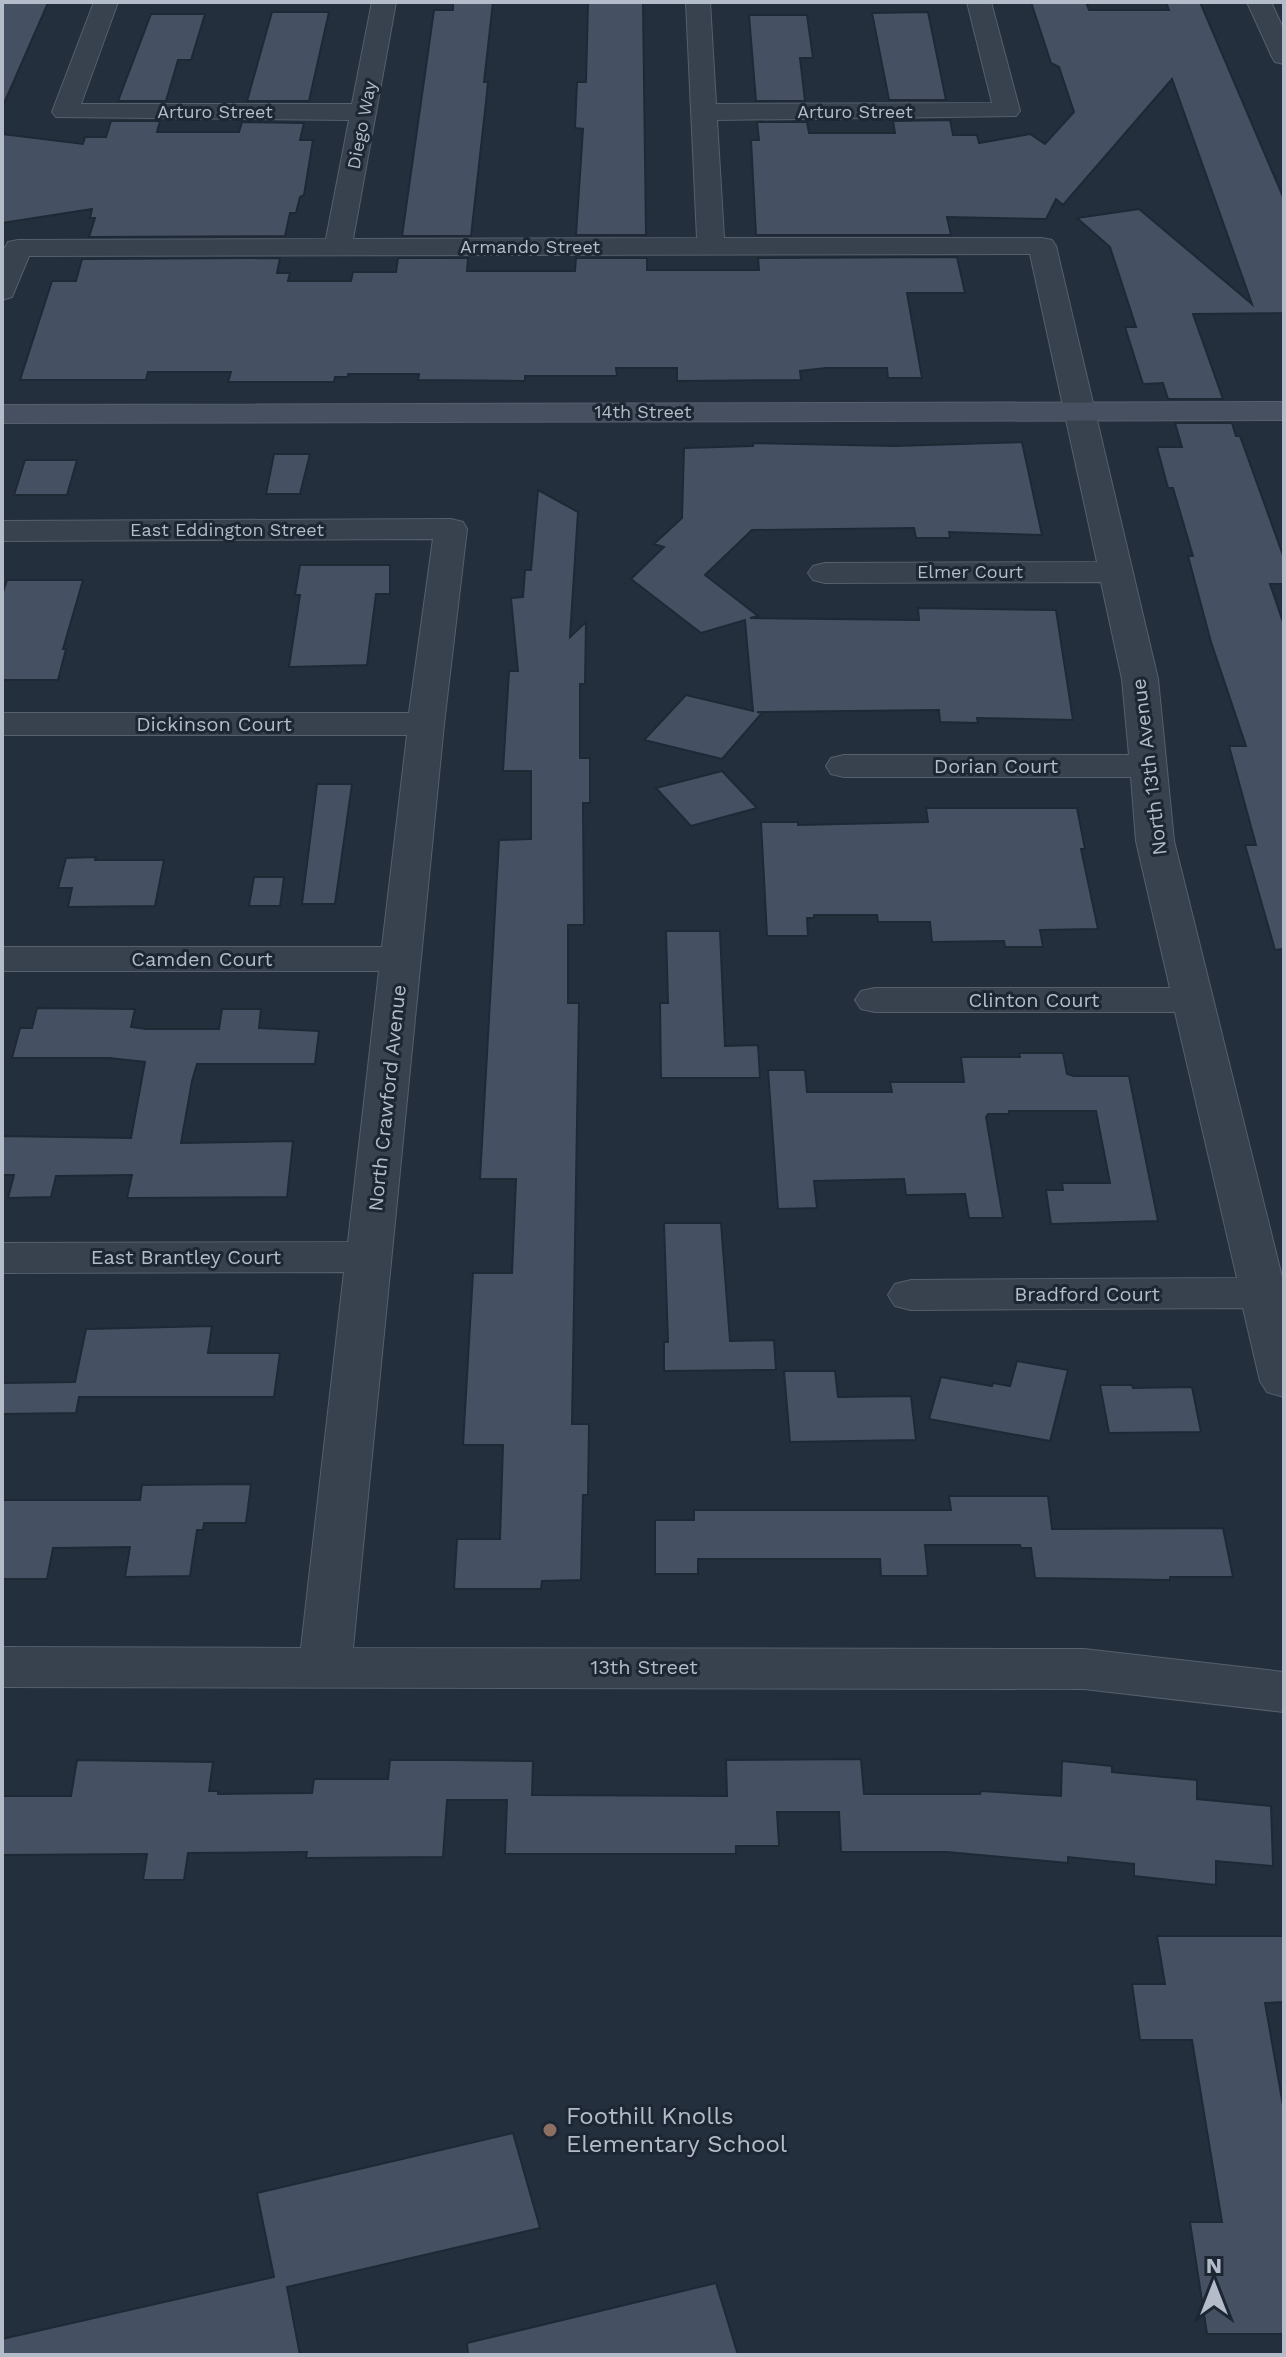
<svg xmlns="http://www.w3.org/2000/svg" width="1286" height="2357" font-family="'Work Sans',sans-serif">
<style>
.building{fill:#455162;stroke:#1f2835;stroke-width:2}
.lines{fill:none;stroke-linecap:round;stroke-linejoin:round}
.street-casing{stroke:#565f6c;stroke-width:2}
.secondary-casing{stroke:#565f6c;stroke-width:2}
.street{fill:#38414e;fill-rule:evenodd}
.secondary{fill:#465061;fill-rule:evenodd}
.education-dot{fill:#8d6e63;stroke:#1d2633;stroke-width:3}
.labels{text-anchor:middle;stroke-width:6;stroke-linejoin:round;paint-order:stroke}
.far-street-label{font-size:18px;fill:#b4bcc9;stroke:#1d2633}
.street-label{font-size:20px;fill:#b4bcc9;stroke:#1d2633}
.near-poi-label{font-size:24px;fill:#b4bcc9;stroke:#1d2633;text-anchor:start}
</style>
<rect width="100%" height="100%" fill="#242f3e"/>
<path class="building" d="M453,2H493L484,82H488L486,102L471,236H402L434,10H453Z
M1031,2H1086L1089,10H1169L1166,2H1200L1284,199V313L1193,314L1223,399H1168L1163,383L1143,384L1125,327H1136L1110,247L1077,218L1139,209L1252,304L1172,79L1063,205L1056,199L1046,219L947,217L951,235H756L751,140H759L757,122H807L809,133H895L893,121L950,120L953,135H977L979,143L1030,134L1045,144L1074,112L1059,67L1051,63Z
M2,3H48L2,108Z
M588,3H643L646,235H576L583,129L575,128L577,82H586Z
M272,12H329L309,101H247Z
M928,12L946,100H889L872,13Z
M151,14H205L191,60H178L166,101H118Z
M749,15H807L813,58H800L805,101H756Z
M111,121H160L157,132H239L242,122L304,123L300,140H313L304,195L300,197L296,213H290L285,236L89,237L95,218H90L92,209L2,223V134L83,144L85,137H106Z
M957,257L965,293H907L922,378H888L887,368H826L800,371L801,380L677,381V368H616L617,376H525V381L418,380L419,374H348V377H335L334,382H228L231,372H148L146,380H20L52,281H76L82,259L280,258L277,273H290L288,281H351L353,272H396L398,258H468L467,271H575L576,258H647V270H759L758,258Z
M1175,423H1232L1236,436H1240L1284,558V584H1270L1284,625V949L1275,950L1245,845H1256L1229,746H1246L1211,642L1188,556H1193L1173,488H1168L1157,447H1182Z
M1022,442L1042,535L949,532L950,538H916L914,528L752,530L705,575L758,616L750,618L919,620L918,608L1056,610L1073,720L977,718L978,723L940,722L939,710L757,712L762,713L722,759L644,740L686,695L753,711L745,620L701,633L631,579L664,547L654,544L682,518L684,448L753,446V443L895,446Z
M274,454H310L300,494H266Z
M25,460H77L67,495H14Z
M538,490L578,512L570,637L586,622L585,684H580V758H590V803H583L584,925H568V1003H579L572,1424H589L588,1495H583L581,1580L542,1581L541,1589H454L457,1539H500L503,1445H463L473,1273H512L516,1179H480L499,840L531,839V771H503L509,671H518L511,598L523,597L525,570H531Z
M300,565H390V594H376L367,665L289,667L300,595H295Z
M7,580H83L63,649H66L58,680H2V595Z
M722,771L757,808L691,826L656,788Z
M317,784H352L335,904H302Z
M926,808H1077L1085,849H1081L1098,929L1040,930L1043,947H1005L1004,941L932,942L930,922H878L877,915H814V918H807L808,936H767L761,822H798V825L928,822Z
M96,857L95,860H164L155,906L68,907L72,888H58L66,858Z
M254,877H284L280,906H249Z
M666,931H720L725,1046L758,1045L760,1078H661L660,1003H668Z
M37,1008L135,1009L131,1027L146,1029H219L222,1009H261L259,1028L319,1031L315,1064H197L192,1081L181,1143L293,1141L287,1197L127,1198L132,1175L56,1176L51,1197L8,1198L14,1175H2V1136L131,1138L145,1062L109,1058H12L20,1028H32Z
M1019,1053H1063L1067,1074L1074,1076H1129L1158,1221L1051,1224L1046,1190H1063L1062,1183H1110L1096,1111H1009V1114H988L986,1117L1003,1218H969L965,1194L906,1195L904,1179L814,1181L817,1208L778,1209L768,1070H805L807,1092H892L890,1082H964L961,1057H1020Z
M664,1223H721L730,1341L774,1340L776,1370L664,1371V1342H668Z
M212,1326L208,1353H280L274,1397H79L76,1413L2,1414V1383L75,1382L86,1329Z
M1017,1361L1068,1370L1050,1441L929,1419L941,1377L992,1386L993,1383L1010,1386Z
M784,1371H835L838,1397L911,1396L916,1440L790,1442Z
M1100,1385H1132L1133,1388L1192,1387L1201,1432L1109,1433Z
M251,1484L246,1523H204L203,1530H197L190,1576L125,1577L130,1547L53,1548L47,1579H2V1500H140L142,1485Z
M949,1496H1048L1052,1529L1223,1528L1233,1577H1170V1580L1035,1578L1031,1548H1021L1020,1545H925L928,1576H881L880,1559H698V1574H655V1520H694V1510H951Z
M861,1759L864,1794H980L981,1791L1061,1796L1062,1761L1112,1766V1772L1197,1780V1799L1271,1806L1273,1866L1216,1861V1885L1134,1876V1864L1068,1857V1863L947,1852H841L839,1812H777L779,1846H736V1854H505L507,1800H447L443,1857L306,1858L307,1852L188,1853L184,1880H143L147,1854L2,1855V1796H71L77,1760L213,1762L209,1791H218V1794L312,1793L314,1779H388L390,1760H449L533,1761L532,1795L727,1796L726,1760Z
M1157,1936H1284V2002L1265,2003L1284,2111V2334H1207L1190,2222H1222L1192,2040H1140L1132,1984H1165Z
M513,2133L540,2228L287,2287L300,2355H2V2339L274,2277L257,2193Z
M716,2283L738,2355H468L467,2343Z"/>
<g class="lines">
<defs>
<path id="street" d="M94,2H118L81,104H352L372,2H396L353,239L697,238L686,2H710L716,104L992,103L967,2H991L1020,111L1016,116L717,120L724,238H1042L1052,240L1056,246L1158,679L1174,841L1284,1285V1397L1267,1392L1260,1381L1243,1308L911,1310L895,1306L888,1295L895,1284L911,1280L1237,1278L1175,1012H875L861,1009L855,1000L861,991L875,988H1170L1136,841L1131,777H844L831,774L826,766L831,758L844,755H1129L1122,679L1101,582L825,583L813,580L808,573L813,566L825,563L1097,562L1030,254L29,256L12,297L2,300V253L8,242L18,240L326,239L349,120L56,117L52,112Z
M1247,2H1271L1284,30V64L1275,62L1272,57Z
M451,519L463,522L467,529L444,724L353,1648L1084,1649L1284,1672V1712L1084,1689L2,1687V1647L301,1648L344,1272L2,1273V1243L348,1242L379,971H2V947H382L407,735H2V713H409L433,539L2,541V521Z"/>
<path id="secondary" d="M1284,402V420L2,423V405Z"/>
</defs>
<use href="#street" class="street-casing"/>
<use href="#secondary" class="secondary-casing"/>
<use href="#street" class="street"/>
<use href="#secondary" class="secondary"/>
</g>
<circle class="education-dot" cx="550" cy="2130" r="8"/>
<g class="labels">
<g class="far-street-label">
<text x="215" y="118">Arturo Street</text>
<text x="855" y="118">Arturo Street</text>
<text transform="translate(362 125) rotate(-79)" y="6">Diego Way</text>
<text x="530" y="253">Armando Street</text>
<text x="643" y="418">14th Street</text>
<text x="227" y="536">East Eddington Street</text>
<text x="970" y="578">Elmer Court</text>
</g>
<g class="street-label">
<text x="214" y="731">Dickinson Court</text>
<text x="996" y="773">Dorian Court</text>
<text transform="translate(1149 767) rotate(-97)" y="7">North 13th Avenue</text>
<text x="202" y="966">Camden Court</text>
<text x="1034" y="1007">Clinton Court</text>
<text transform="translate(387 1098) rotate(-84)" y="7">North Crawford Avenue</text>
<text x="186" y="1264">East Brantley Court</text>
<text x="1087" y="1301">Bradford Court</text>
<text x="644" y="1674">13th Street</text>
</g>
<g class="near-poi-label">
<text x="566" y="2124">Foothill Knolls<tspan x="566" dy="28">Elementary School</tspan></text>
</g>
</g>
<rect width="1286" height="2357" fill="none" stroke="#b4bcc9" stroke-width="8"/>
<g transform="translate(1214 2285)" stroke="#1d2633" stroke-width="6" paint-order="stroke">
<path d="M0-6L14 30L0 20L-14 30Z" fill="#b4bcc9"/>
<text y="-12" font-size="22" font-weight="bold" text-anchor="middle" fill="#b4bcc9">N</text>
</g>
</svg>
